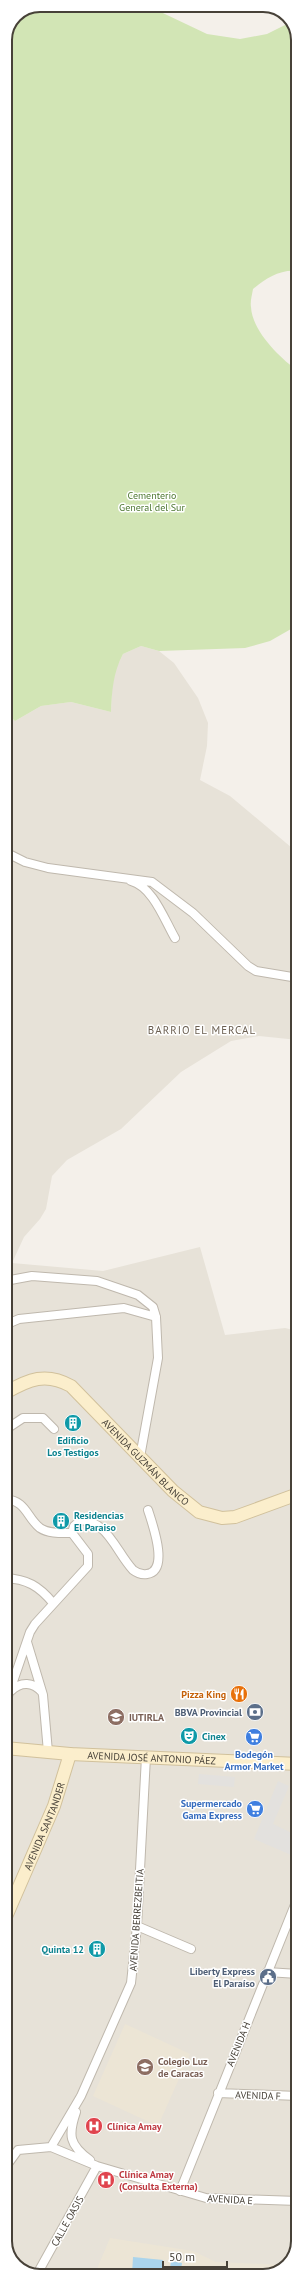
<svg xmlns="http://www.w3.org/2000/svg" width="303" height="2281" font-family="'PT Sans',sans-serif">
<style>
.residential{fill:#e7e2d8}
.education{fill:#ece5d5}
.green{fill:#d2e5b5}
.parking{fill:#e3e1de}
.water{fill:#aad4ec}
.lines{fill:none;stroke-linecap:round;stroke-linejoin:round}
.street-casing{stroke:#bfb8ad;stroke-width:10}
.secondary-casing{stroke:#d1c19c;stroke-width:14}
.street{stroke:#fff;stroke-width:8}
.secondary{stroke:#fbeecc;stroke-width:12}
.labels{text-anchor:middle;stroke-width:3;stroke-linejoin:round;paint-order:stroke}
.park-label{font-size:10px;fill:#4c762f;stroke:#fff}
.culture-label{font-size:10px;font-weight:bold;fill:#0d838f;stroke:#fff;text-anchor:start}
.street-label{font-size:10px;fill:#474138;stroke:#fff}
.food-label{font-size:10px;font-weight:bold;fill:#c56008;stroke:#fff;text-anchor:end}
.service-label{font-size:10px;font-weight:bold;fill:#4e5e75;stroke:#fff;text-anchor:end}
.education-label{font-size:10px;font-weight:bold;fill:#785e54;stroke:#fff;text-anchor:start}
.shop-label{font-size:10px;font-weight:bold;fill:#366cbe;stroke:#fff}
.health-label{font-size:10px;font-weight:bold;fill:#be3a42;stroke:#fff;text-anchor:start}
.neighbourhood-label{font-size:11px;letter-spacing:1px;fill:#6a5e50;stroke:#fff}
.rim{fill:none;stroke:#474138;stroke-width:2}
</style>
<rect width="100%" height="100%" fill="#f4f0ea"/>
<path class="residential" d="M141,646L159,651L174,663L198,698L208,723L207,746L200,780L230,796L298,853V1040L259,1036L231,1041L181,1072L121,1129L67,1160L52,1176L46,1209L40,1219L24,1237L12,1263L103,1271L200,1247L225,1335L285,1328L298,1331V2241L289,2264L267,2276H36L15,2266L5,2245V711L15,721L41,706L71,702L111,712L112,687L115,670L123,654Z"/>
<path class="education" d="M125,2024L190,2054L158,2126L93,2096Z
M110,2238L193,2251L216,2262L288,2265L267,2276H94Z"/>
<path class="green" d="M40,5H146L207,34L240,39L267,34L291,22L298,36V271C280,269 266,278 253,289C252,295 250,302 251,307C252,331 280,358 298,371V625L270,641L245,648L159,651L141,646L123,654C113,673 112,690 111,712L71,702L41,706L15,721L5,711V40L15,15Z"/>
<path class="parking" d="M199,1774L235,1777L234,1787L198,1784Z
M278,1781L289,1786L273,1824L298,1836V1858L254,1839Z"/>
<path class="water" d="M133,2257L163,2260L161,2276L132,2274Z
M171,2261L182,2263L180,2276H169Z"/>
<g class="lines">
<defs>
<path id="street" d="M5,852L25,862L48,868L152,882L193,913L248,966L256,971L298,978
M131,881C153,887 164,919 175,938
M5,1281L32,1276L97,1281L138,1295L153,1307L156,1317L158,1358L140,1457
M5,1325L19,1319L124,1308L156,1317
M5,1430L23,1418H43L54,1429
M5,1499C27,1501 26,1517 40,1528C49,1534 62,1533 72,1533
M5,1578C27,1579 39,1586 53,1603
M27,1642L43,1695L48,1752
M11,1691C21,1681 33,1682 42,1692
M5,1705L30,1632L35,1624L88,1566V1554L72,1533L74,1526L81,1520C89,1521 95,1523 101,1528C114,1539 121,1557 133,1570C137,1573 142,1575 147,1574C170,1571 152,1523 148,1510
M137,1926L191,1949
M267,1972L298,1974
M218,2093L298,2096
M76,2112C68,2135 69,2145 90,2160
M51,2147L81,2096L131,1983L137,1926L146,1757
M5,2168L18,2150L51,2147L97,2166L206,2198L298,2201
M180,2191L298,1897
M36,2276L97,2166"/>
<g id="secondary">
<path id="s1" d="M5,1393C29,1379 46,1372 71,1386L173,1491L199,1512L222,1518L235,1517L298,1494"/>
<path id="s2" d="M5,1748L70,1754L298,1764"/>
<path id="s3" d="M5,1919L54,1806L70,1754"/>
</g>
</defs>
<use href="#street" class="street-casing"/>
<use href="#secondary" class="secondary-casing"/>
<use href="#street" class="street"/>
<use href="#secondary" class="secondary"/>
</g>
<defs>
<symbol id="building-disc" viewBox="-11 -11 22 22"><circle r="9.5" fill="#0f9aa8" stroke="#fff"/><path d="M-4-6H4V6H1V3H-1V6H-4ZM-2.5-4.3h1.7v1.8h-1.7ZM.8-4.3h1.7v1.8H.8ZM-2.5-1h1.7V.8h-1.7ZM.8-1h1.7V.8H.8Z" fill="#fff"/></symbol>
<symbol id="restaurant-disc" viewBox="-11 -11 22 22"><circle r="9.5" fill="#e8710a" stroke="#fff"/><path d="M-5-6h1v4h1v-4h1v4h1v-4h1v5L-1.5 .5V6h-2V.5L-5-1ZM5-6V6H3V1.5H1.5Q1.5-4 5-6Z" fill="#fff"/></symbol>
<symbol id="bank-disc" viewBox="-11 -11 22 22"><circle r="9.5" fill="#5c6f8a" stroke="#fff"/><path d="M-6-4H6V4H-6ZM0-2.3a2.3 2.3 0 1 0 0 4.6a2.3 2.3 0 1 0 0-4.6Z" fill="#fff"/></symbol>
<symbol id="university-disc" viewBox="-11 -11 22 22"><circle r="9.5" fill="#8d6e63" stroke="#fff"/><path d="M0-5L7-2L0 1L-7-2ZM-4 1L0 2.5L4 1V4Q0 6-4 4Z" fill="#fff"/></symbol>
<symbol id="theatre-disc" viewBox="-11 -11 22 22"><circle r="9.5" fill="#0f9aa8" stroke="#fff"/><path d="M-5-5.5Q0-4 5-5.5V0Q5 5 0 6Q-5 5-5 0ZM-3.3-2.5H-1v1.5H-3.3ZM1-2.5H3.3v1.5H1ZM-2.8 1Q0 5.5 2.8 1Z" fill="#fff"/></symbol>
<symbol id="supermarket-disc" viewBox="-11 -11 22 22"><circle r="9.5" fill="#3f7fe0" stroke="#fff"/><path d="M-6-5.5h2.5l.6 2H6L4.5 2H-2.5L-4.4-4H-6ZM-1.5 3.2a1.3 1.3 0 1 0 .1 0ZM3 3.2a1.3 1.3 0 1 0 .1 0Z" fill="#fff"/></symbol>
<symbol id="civic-disc" viewBox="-11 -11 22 22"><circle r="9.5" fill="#5c6f8a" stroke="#fff"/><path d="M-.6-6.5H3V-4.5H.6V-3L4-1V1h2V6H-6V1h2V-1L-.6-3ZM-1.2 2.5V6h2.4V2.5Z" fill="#fff"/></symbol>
<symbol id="school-disc" viewBox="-11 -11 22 22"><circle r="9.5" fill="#8d6e63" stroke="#fff"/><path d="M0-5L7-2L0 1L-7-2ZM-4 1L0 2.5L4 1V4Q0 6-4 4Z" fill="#fff"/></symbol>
<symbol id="hospital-disc" viewBox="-11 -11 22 22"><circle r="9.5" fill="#e0444e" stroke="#fff"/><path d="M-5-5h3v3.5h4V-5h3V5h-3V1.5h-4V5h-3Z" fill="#fff"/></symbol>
</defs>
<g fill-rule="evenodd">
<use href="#building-disc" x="63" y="1413" width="20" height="20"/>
<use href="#building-disc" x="51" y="1511" width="20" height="20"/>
<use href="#restaurant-disc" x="229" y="1684" width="20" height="20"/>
<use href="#bank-disc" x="245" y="1702" width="20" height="20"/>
<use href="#university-disc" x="106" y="1707" width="20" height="20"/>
<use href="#theatre-disc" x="179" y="1726" width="20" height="20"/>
<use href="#supermarket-disc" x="244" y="1727" width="20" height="20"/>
<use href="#supermarket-disc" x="245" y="1799" width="20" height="20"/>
<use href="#building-disc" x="87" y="1939" width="20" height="20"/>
<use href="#civic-disc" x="258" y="1967" width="20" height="20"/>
<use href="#school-disc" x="135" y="2057" width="20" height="20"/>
<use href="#hospital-disc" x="84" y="2116" width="20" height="20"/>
<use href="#hospital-disc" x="96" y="2170" width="20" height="20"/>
</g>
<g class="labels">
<g class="park-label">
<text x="152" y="499">Cementerio<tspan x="152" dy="12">General del Sur</tspan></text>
</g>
<g class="culture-label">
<text x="73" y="1444" text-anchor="middle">Edificio<tspan x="73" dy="12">Los Testigos</tspan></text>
<text x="74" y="1519">Residencias<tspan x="74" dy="12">El Paraiso</tspan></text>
<text x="202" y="1740">Cinex</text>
<text x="84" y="1953" text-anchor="end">Quinta 12</text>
</g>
<g class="street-label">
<text dy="4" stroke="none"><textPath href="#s1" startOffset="177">AVENIDA GUZMÁN BLANCO</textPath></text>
<text dy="4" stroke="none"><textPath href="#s2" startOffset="147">AVENIDA JOSÉ ANTONIO PÁEZ</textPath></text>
<text dy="4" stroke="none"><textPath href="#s3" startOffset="101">AVENIDA SANTANDER</textPath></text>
<text transform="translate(136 1920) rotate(-86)" y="4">AVENIDA BERREZBEITIA</text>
<text transform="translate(238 2044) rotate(-68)" y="4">AVENIDA H</text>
<text transform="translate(258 2095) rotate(2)" y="4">AVENIDA F</text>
<text transform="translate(230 2199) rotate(3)" y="4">AVENIDA E</text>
<text transform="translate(67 2221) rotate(-61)" y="4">CALLE OASIS</text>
</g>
<g class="food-label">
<text x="226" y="1698">Pizza King</text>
</g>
<g class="service-label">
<text x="242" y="1716">BBVA Provincial</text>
<text x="255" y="1975">Liberty Express<tspan x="255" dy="12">El Paraíso</tspan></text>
</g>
<g class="education-label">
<text x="129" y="1721">IUTIRLA</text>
<text x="158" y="2065">Colegio Luz<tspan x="158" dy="12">de Caracas</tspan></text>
</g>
<g class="shop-label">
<text x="254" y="1758">Bodegón<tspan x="254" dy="12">Armor Market</tspan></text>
<text x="242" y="1807" text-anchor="end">Supermercado<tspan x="242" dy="12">Gama Express</tspan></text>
</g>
<g class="health-label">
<text x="107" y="2130">Clínica Amay</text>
<text x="119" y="2178">Clínica Amay<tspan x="119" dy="12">(Consulta Externa)</tspan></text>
</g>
<g class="neighbourhood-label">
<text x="202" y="1034">BARRIO EL MERCAL</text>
</g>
</g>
<path d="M0 0H303V2281H0ZM40 12H263A28 28 0 0 1 291 40V2241A28 28 0 0 1 263 2269H40A28 28 0 0 1 12 2241V40A28 28 0 0 1 40 12Z" fill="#fff" fill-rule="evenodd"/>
<path class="rim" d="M40 12H263A28 28 0 0 1 291 40V2241A28 28 0 0 1 263 2269H40A28 28 0 0 1 12 2241V40A28 28 0 0 1 40 12Z"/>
<path d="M163 2261v6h64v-6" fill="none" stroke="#474138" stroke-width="2"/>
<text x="169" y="2261" font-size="12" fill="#474138" stroke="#ffffff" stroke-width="3" paint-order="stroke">50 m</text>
</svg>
